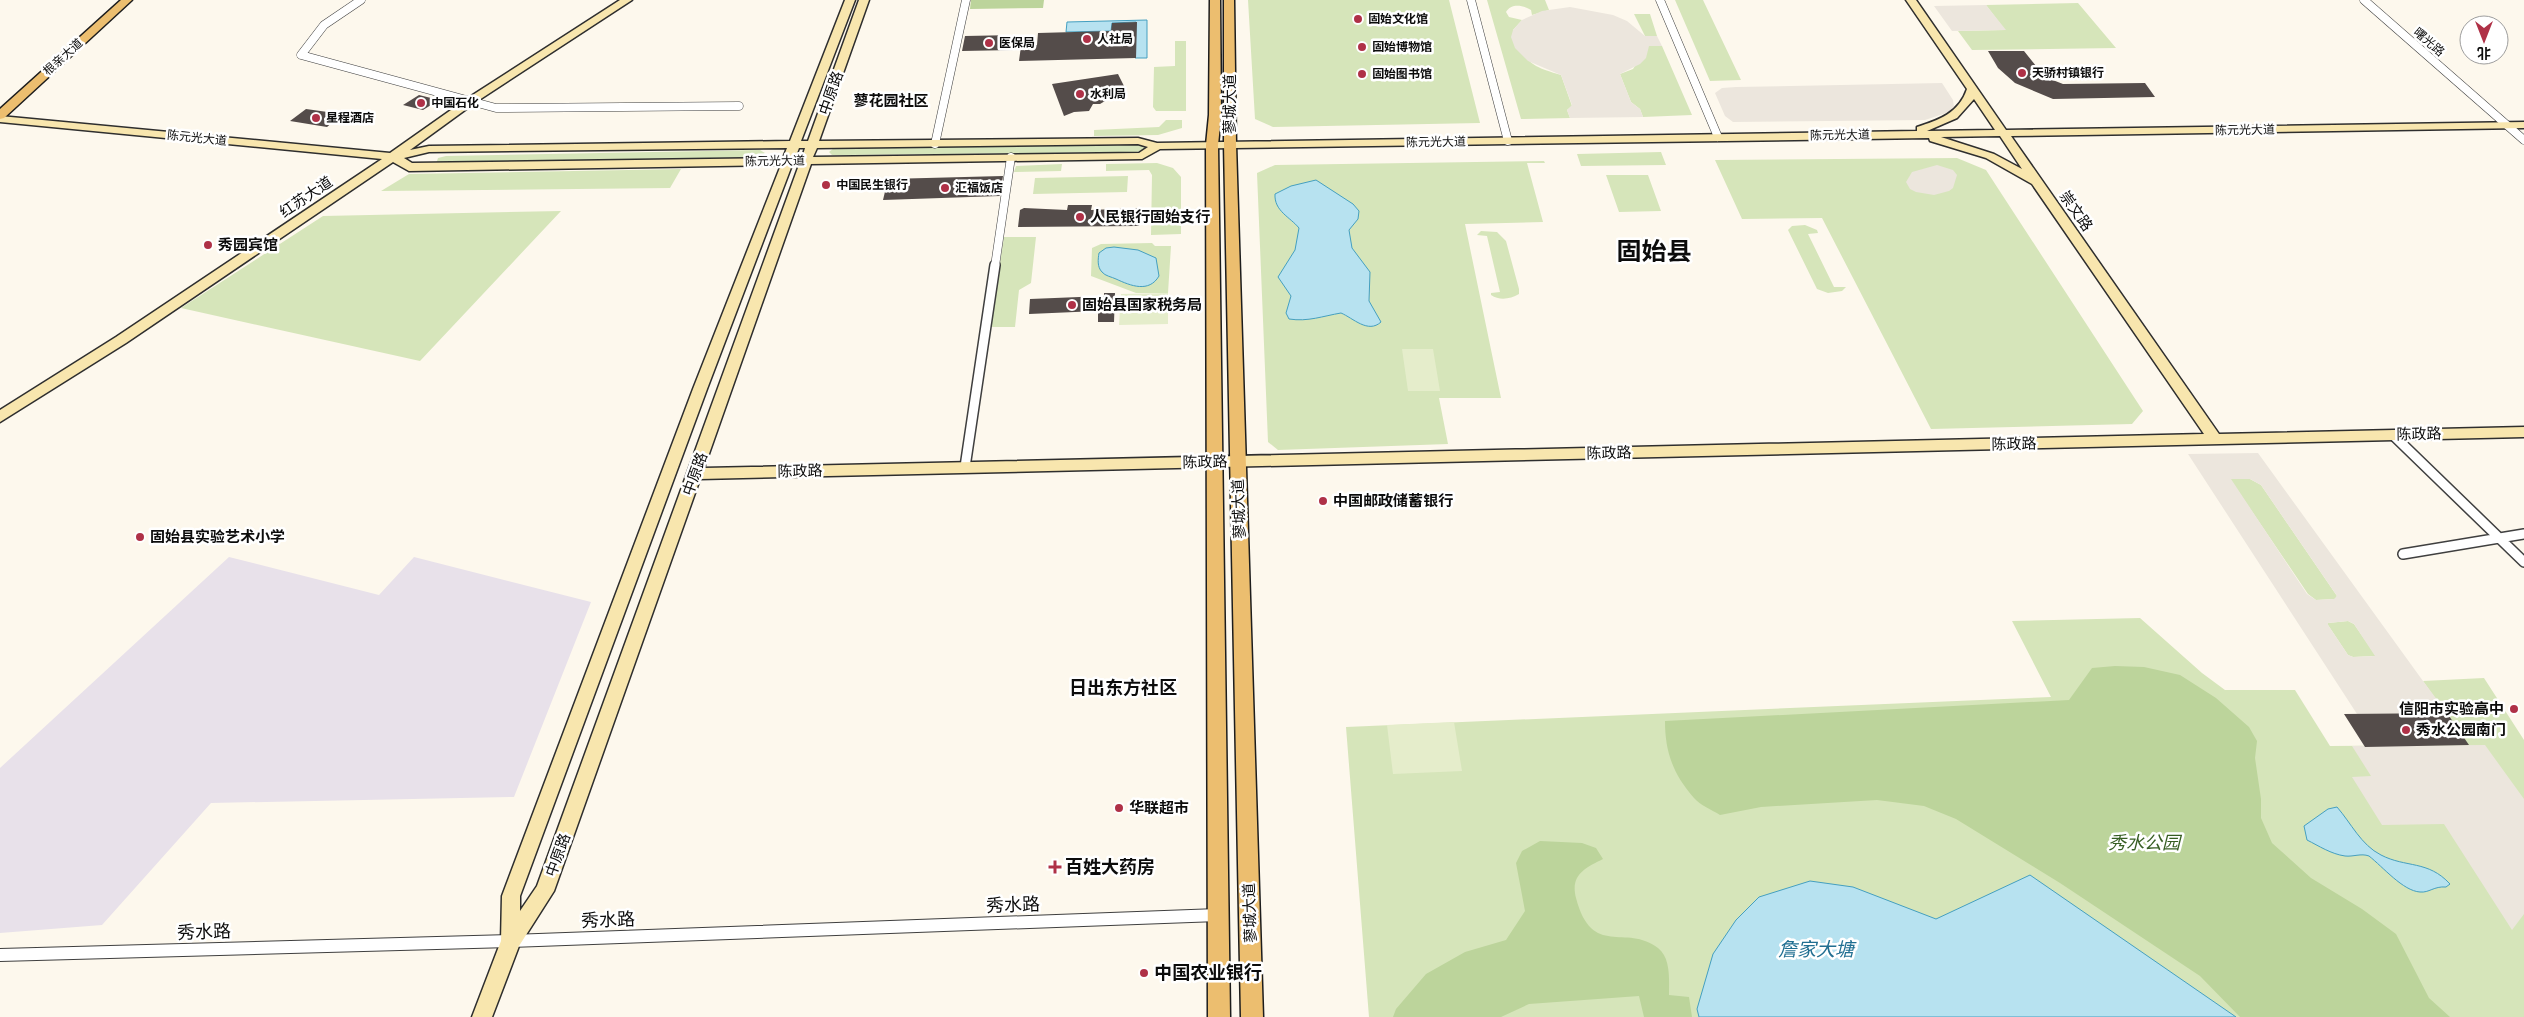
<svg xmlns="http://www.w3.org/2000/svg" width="2524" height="1017" font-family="'IBM Plex Serif','Noto Sans SC',serif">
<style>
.industrial{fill:#e8e1ea}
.green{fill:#d6e5ba}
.forest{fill:#bcd49b}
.pitch{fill:#e5edcb}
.plaza{fill:#ece6dd;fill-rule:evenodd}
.water{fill:#b7e2f0;stroke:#449fc0}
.building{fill:#544c4a}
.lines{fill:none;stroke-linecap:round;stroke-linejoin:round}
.street-far2-casing{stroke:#3f3f3f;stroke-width:9}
.street-far1-casing{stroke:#3f3f3f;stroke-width:12}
.street-casing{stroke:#3f3f3f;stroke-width:14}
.secondary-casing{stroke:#2e2e2e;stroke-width:3}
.primary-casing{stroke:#1d1d1d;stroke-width:3}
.street-far2{stroke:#fff;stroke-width:8}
.street-far1{stroke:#fff;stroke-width:9}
.street{stroke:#fff;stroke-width:12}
.secondary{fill:#f8e6ae;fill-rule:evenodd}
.primary{fill:#ecbe6f;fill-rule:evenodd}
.poi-dot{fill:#af3147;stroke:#fff;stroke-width:2}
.labels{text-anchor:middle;stroke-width:5;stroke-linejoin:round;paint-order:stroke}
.far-poi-label{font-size:12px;font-weight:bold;fill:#0c0c0c;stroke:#fff;text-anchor:start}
.far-street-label{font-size:12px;fill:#0c0c0c;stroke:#fff}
.street-label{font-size:15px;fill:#0c0c0c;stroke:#fff}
.far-quarter-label{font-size:15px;font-weight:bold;fill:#0c0c0c;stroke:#fff}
.poi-label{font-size:15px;font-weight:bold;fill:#0c0c0c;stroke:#fff;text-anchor:start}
.quarter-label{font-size:18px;font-weight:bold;fill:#0c0c0c;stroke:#fff}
.near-park-label{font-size:18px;font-style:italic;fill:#375e23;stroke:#fff}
.near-poi-label{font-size:18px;font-weight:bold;fill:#0c0c0c;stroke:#fff;text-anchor:start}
.near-street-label{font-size:18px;fill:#0c0c0c;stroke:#fff}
.near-water-label{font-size:19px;font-style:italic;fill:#216f92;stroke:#fff}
.town-label{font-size:25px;font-weight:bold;fill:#0c0c0c;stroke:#fff}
</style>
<rect width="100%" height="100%" fill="#fdf8ed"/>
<path class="industrial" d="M229,557L379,595L414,557L591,602L514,797L211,803L102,925L0,933V768Z"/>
<path class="green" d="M1248,0H1449L1480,123L1273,127L1255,119Z
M1487,0H1545L1549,10L1532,15L1531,10C1523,5 1511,3 1506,12L1509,17L1522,20L1513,30C1526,62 1527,65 1561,75L1572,106L1567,110L1570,118L1521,119Z
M1675,0H1703L1741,80L1710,81Z
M2078,3L2116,48L1972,50L1958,31L2005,30L1986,5Z
M1634,14H1650L1657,36H1645Z
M1175,41H1186V111H1156L1153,107L1154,67L1175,66Z
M1648,46H1662L1692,115L1643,117L1640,109L1631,102L1620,74L1633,69Z
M1166,120H1182V128L1158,135L1094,136V130L1159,127Z
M1136,144L1144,146V149L1137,152L840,155H832L829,152L834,148Z
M760,150L765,153L757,159L436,164L438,158L446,156Z
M1661,152L1666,165L1581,166L1577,154Z
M1957,158L1986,170L2143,411L2132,424L1931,429L1822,218L1742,219L1715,160Z
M1544,161L1545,163H1527L1543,222L1465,224L1501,398H1439L1448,444L1278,450L1268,442L1257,173L1275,165Z
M1157,163L1173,168L1181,177V234L1151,235L1152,175L1149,170L1106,171V164Z
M1062,164L1061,171L1014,172L1016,166Z
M681,169L670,188L381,191L409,174Z
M1606,175H1648L1661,211L1619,212Z
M1128,176L1127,192L1033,194L1035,178Z
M561,211L420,361L181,308L323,216Z
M1805,225L1817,230L1818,233L1808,234L1834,287H1846L1842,291L1828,293L1817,289L1788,230L1792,226Z
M1481,231L1497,232L1506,241L1519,289V294C1510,299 1500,301 1491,295V293L1500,292L1487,236L1477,235Z
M1004,237H1036L1031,283L1019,290L1015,327H990Z
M1152,243L1155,246H1171L1168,293H1136L1091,276L1092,248L1101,244Z
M2230,479H2250L2261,485L2337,596L2335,599L2316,600L2308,594Z
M2140,618L2202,673L2225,690H2295L2330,746L2468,745L2423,681L2484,678L2524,740V1017H1369L1346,727L2051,697L2012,621Z
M2348,621L2354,624L2376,656L2353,657L2348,655L2328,625V623Z"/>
<path class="forest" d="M971,0H1044L1043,8L970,9Z
M2115,666L2144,667L2180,675L2216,698L2249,727L2257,741L2255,758L2261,799V818L2272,843L2311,878L2362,909L2396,934L2429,998L2450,1017H2240L2200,976L2060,883L1956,819L1924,806L1877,800L1761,807L1720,815C1712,810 1700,805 1694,798C1673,774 1665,752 1665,721L2069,700L2092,668Z
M1540,841L1582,843L1596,848L1603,859C1585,868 1570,875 1576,898C1592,959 1626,923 1658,948C1671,958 1669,980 1669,995L1689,997L1692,1017H1644L1639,996L1529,1004L1501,1017H1393L1396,1009L1426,974L1465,952L1506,940L1525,911L1516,863L1522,851Z"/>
<path class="pitch" d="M1168,293V324L1119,325L1121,294Z
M1402,349H1433L1440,391H1408Z
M1454,722L1462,771L1393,774L1387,725Z"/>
<path class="plaza" d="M1986,5L2006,30L1952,31L1934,6Z
M1570,7L1613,15L1627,21L1645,36H1657L1662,46H1649L1646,58L1640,64L1620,74L1631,102L1640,109L1643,117L1570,118L1567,110L1572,105L1561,75L1528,61L1515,48L1511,37L1513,30L1522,20L1542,11Z
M1942,83L1953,100L1954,107L1949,112L1925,120L1733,122L1725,116L1715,93L1722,88L1736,87Z
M1937,165L1953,170L1957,175L1953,188L1949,191L1934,195L1916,192L1910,189L1906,182L1912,172Z
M2258,453L2423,681L2447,713L2357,714L2188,454ZM2231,479H2250L2261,485L2337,596L2334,599L2316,600L2307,594ZM2348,621L2354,624L2375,656L2353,657L2348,655L2328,625V623Z
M2485,745L2524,799V914L2512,930L2444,824L2382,825L2352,777L2371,776L2352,746Z"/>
<path class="water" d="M1147,20V58H1135L1136,22L1112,23L1111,31L1066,32L1067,22Z
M1316,180L1353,204L1359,211L1358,219L1349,230L1352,248L1370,272L1369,301L1381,322C1368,334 1353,318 1341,313C1323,316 1308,322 1289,319L1286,313L1291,296L1278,277L1295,250L1299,228C1290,217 1274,211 1275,194L1291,186Z
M1114,247L1138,250L1156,258L1159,276C1149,293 1131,286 1116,279C1112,277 1105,276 1102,272C1097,267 1098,259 1099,253L1106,248Z
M2337,807C2351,823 2361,845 2381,855C2406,868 2428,860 2450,884L2446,887C2434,886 2429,893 2420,892C2403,891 2383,867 2369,856C2361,853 2353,857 2345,856C2331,854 2319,846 2307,840L2304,826L2328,809Z
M2030,875L2236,1017H1699L1697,1009L1713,954L1736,920L1759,897L1810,881L1853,887L1936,919Z"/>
<path class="building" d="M1137,22L1136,58L1019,61L1021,46L1037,45L1038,33L1111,31L1112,23Z
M1016,35L1014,50L962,51L965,36Z
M1988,51H2024L2045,77L2063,84L2145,83L2155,97L2053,99L2015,83L1998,68Z
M1118,74L1124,86L1099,90L1110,98L1100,104H1093L1089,111L1074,112L1064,116L1052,84Z
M419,95L439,100L423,110L403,105Z
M306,109L342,114L327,127L290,121Z
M1003,176L1000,196L883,200L888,179Z
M1068,205H1092L1091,210L1139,208L1142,210L1141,224L1138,226L1018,227L1020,210L1024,208L1067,210Z
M1104,293H1115L1114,322H1098V311L1029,314L1030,299L1104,296Z
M2447,713L2469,745L2365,747L2344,714Z"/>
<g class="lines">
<defs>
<path id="street-far2" d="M361,0L324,25L301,55L496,108L739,106
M1471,0L1508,141
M1660,0L1718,137
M2364,0L2524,140
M935,144L966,0
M995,266L1011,157"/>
<path id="street-far1" d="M2393,435L2524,562
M965,467L995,265
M2403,554L2524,534"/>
<path id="street" d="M0,955L511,941L1218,915"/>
<path id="secondary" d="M620,0H632L476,102L410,150L429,146L790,141L845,0H855L801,141H808L859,0H869L819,141L1138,138L1157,143L1917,131V127C1939,120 1959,113 1967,89L1906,0H1916L2006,130L2524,122V128L2011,136L2219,434L2524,427V437L700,479L554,891L519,946L492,1017H472L501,941L502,896L693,389L781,165L409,171L393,162L126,343L0,422V410L116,337L382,159L0,122V116L390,153L468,98ZM1974,99L1995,130L1927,131L1957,118ZM2000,136L2022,169L1994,154L1941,137ZM1929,138L1930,141L1986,158L2032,184L2204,434L704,468L811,164L1142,159L1160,149ZM1138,144L1148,147L1139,153L813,157L817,148ZM787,148L783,158L412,163L404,158L429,152ZM799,148H805L802,158H795ZM792,165H799L537,886L520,911V896L707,389Z"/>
<path id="primary" d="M121,0H132L4,118L0,119V109Z
M1210,0H1220L1221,115L1218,145L1230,1017H1208L1206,145L1209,115Z
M1224,0H1234L1236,144L1263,1017H1241L1224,144Z"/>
</defs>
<use href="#street-far2" class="street-far2-casing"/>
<use href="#street-far1" class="street-far1-casing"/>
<use href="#street" class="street-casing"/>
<use href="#secondary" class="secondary-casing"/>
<use href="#primary" class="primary-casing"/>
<use href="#street-far2" class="street-far2"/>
<use href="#street-far1" class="street-far1"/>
<use href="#street" class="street"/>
<use href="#secondary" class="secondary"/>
<use href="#primary" class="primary"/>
</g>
<g class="poi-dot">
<circle cx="1358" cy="19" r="5"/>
<circle cx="1087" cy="39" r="5"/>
<circle cx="989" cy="43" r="5"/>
<circle cx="1362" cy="47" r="5"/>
<circle cx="2022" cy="73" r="5"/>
<circle cx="1362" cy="74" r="5"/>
<circle cx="1080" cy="94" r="5"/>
<circle cx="421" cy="103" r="5"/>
<circle cx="316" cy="118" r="5"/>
<circle cx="826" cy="185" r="5"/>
<circle cx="945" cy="188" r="5"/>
<circle cx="1080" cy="217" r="5"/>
<circle cx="208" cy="245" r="5"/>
<circle cx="1072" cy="305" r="5"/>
<circle cx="1323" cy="501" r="5"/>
<circle cx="140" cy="537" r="5"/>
<circle cx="2514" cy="709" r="5"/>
<circle cx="2406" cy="730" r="5"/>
<circle cx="1119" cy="808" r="5"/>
<path d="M1052.5 859.5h5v5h5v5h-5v5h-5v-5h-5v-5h5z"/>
<circle cx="1144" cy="973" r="5"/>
</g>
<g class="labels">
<g class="far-poi-label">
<text x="1368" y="23">固始文化馆</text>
<text x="1097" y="43">人社局</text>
<text x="999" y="47">医保局</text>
<text x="1372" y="51">固始博物馆</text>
<text x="2032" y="77">天骄村镇银行</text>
<text x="1372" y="78">固始图书馆</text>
<text x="1090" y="98">水利局</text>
<text x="431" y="107">中国石化</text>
<text x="326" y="122">星程酒店</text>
<text x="836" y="189">中国民生银行</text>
<text x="955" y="192">汇福饭店</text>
</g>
<g class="far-street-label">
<text transform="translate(2429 42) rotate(41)" y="4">曙光路</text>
<text transform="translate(63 57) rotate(-42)" y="4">根亲大道</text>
<text transform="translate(2245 130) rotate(-1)" y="4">陈元光大道</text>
<text transform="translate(1840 135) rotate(-1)" y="4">陈元光大道</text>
<text transform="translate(197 138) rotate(6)" y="4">陈元光大道</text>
<text transform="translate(1436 142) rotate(-1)" y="4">陈元光大道</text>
<text transform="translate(775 161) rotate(-1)" y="4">陈元光大道</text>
</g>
<g class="street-label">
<text transform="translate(831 93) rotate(-71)" y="5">中原路</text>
<text transform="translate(1230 104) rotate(-90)" y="5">蓼城大道</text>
<text transform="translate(306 197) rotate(-34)" y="5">红苏大道</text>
<text transform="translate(2076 211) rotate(55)" y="5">崇文路</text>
<text transform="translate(2419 434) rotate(-1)" y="5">陈政路</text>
<text transform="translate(2014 444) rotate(-1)" y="5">陈政路</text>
<text transform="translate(1609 453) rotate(-1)" y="5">陈政路</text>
<text transform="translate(1205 462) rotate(-1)" y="5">陈政路</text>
<text transform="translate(800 471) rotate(-1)" y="5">陈政路</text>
<text transform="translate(695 474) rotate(-70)" y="5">中原路</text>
<text transform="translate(1239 509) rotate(-92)" y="5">蓼城大道</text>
<text transform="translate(558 855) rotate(-70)" y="5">中原路</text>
<text transform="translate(1250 913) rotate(-92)" y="5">蓼城大道</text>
</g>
<g class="far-quarter-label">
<text x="891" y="106">蓼花园社区</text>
</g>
<g class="poi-label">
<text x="1090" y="222">人民银行固始支行</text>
<text x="218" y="250">秀园宾馆</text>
<text x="1082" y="310">固始县国家税务局</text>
<text x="1333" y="506">中国邮政储蓄银行</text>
<text x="150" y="542">固始县实验艺术小学</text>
<text x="2504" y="714" text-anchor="end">信阳市实验高中</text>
<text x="2416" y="735">秀水公园南门</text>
<text x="1129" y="813">华联超市</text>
</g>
<g class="quarter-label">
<text x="1123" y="694">日出东方社区</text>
</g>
<g class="near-park-label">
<text x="2144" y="849">秀水公园</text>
</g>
<g class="near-poi-label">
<text x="1065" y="873">百姓大药房</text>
<text x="1154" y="979">中国农业银行</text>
</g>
<g class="near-street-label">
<text transform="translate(1013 905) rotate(-2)" y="6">秀水路</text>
<text transform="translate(608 920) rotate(-2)" y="6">秀水路</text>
<text transform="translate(204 932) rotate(-2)" y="6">秀水路</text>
</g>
<g class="near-water-label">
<text x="1816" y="956">詹家大塘</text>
</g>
<g class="town-label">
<text x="1654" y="260">固始县</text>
</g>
</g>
<g transform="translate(2484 40) rotate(180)"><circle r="24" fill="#ffffff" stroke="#9e9e9e"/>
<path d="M0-4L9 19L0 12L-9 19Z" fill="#af3147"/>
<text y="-8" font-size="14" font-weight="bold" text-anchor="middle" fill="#0c0c0c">北</text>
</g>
</svg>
